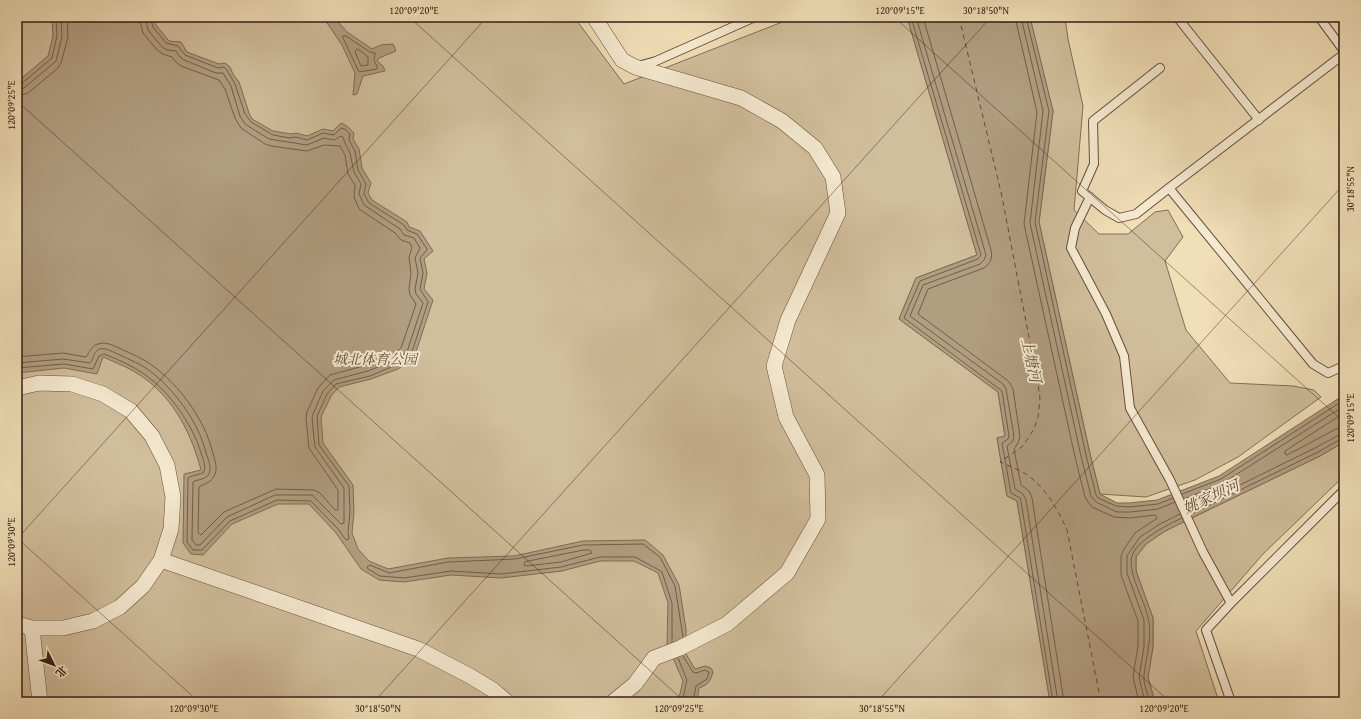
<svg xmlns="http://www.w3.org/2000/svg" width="1361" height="719" font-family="'Gentium Book Plus','Noto Serif SC',serif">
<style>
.green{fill:#d1be9c;stroke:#826e58}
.water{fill:#b19d80;stroke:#7f6a54}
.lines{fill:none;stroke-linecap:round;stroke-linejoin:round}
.shore{stroke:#725d4a;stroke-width:1}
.ferry{stroke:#604a39;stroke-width:1;stroke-dasharray:5 4;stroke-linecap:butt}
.lane-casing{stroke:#634e3c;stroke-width:10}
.street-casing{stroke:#634e3c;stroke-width:16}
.lane{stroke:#f6ead1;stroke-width:8}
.street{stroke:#f6ead1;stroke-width:15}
.ticks{fill:none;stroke:#341d13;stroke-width:1;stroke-opacity:0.45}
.labels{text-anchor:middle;stroke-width:4;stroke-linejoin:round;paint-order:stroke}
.park-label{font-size:14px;font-style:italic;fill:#634d3c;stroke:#f6ead1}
.water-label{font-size:15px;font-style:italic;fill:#604a39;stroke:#f6ead1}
.neatline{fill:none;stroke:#341d13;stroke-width:1.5}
.ticks-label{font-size:10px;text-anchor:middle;fill:#341d13}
</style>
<rect width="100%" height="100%" fill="#f1dfb8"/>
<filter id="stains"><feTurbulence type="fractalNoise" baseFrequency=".005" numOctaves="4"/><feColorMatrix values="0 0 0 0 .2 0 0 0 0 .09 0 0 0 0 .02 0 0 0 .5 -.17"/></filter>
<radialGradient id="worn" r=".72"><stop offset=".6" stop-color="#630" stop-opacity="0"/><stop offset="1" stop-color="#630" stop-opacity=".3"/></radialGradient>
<path class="green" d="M17,17H574L624,84L795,17H907L977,255L916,278L899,319L998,392L1005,437L997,438L1007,496L1017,501L1050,702H17Z
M1029,17H1065L1068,39L1083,106L1074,210L1099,234H1128L1155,212L1168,210L1183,237L1165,261L1186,330L1230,383L1293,386L1314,390L1321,397L1238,457L1195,480L1146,497L1100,494L1090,454L1039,222L1053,111Z
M1344,442V476L1263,554L1196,631L1219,702H1155L1148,677L1153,647V618L1136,571V557L1146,544L1165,531L1320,456Z"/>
<path class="water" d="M52,17H154L156,25L169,41L181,42L187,52L219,64L225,63L230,67L233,74L239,82L249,113L252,119L273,131L291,134L296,133L307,136L323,129L333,131L341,123L347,126L354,133L353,139L359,149L362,168L371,183L368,193L372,200L407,222L409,227L420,231L433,251L424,259L427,273L424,289L433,300L414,358L398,369L371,379L339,387L331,396L321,417L323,443L353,485L354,512L352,533L358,549L369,561L388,569L448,558L514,556L583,541L645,540L663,555L679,585L686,629V654L695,669L705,666L711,668L713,672C710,682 709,684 699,688L697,702H678L683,681L667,644L668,603L658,573L634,561H600L562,571L501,578L451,575L404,582L379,580L361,569L336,533L309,504H278L232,524L203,555L191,554L183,543L184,474L201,470C192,435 174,399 144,378C132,369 117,363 103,357L97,374L64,368L17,373V82L48,56L53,36Z
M318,17H334L347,32L372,49L381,45L393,44L396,51L379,58L377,61L383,66L385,71L363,76L357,94L353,95L355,73L342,45L325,20Z
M907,17H1030L1053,111L1039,222L1090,454L1100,494L1117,503H1129L1157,500L1219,476L1344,395V442L1320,456L1165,531L1146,544L1136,557V571L1153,618V647L1148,677L1155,702H1050L1017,501L1007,496L997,438L1005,436L998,392L899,319L916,278L977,255Z"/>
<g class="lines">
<path class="shore" d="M911,17L981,255L978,259L920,281L904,318L1002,391L1009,436L1008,439L1002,443L1011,493L1020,498L1021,501L1053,702
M916,17L986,255L984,260L980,264L923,285L910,316L1003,384L1006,389L1014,436L1013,441L1007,446L1015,489L1023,494L1026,500L1058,702
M923,17L991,250C993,258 990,264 984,268L928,289L918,314L1007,380L1010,383L1013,389L1020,436L1018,443L1014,449L1021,485L1029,491L1032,498L1064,702
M1015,17L1037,112L1024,224L1075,457L1085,497L1088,502L1092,507L1114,517L1130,518L1155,515L1157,517L1156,519L1135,533L1124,549L1121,556V575L1138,621V646L1133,677L1139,702
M1021,17L1043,111L1030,223L1081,456L1091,496L1096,502L1117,512H1130L1158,509L1175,502
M1026,17L1049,111L1035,222L1086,455L1096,495L1098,498L1116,506L1129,507L1158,504L1173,498
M343,36H346L370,52L375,53L374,61L377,66V69L359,72L343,38Z
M358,49L368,57V65L361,66L355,52L356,50Z
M17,85L21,84L52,58L57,36L56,17
M17,90L24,88L56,61L62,37L61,17
M17,96L22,95L28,93L58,68L61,63L68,37L67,17
M17,357L63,353L86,357C90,352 91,346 98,344C106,341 114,346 121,349C132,354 144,359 153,366C179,385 204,419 212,450C214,458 218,467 215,474C212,483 205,483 199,487L198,533L201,535L224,512L276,489L314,490L320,493L335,510H338V490L309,448L306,418L307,412L318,388L330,375L367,365L391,356L401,348L416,304L410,295L409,289L411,273L409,257L412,248L410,243L401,240L395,233L359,209L354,197L355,185L348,174L345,155L340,146L324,145L307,151L271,146L265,144L241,128L235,118L225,89L219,80L181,66L176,62L172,57L163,54L157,50L143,33L139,17
M17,363L63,359L90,363C94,359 93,351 100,349C106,347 114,353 120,355C130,360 141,364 150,371C175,390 199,423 206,453C208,459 212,468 209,474C205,480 198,479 193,482L192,540L196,545H200L227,517L275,495H312L341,524L344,523V488L315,447L312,418L313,414L323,391L334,380L368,371L393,361L407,352L423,303L416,294L415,289L418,273L415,258L420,248L414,238L404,235L400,229L364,205L359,194L361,184L354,172L350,153L345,143L343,137L341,136L334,140L324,138L307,145L269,139L245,124L240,116L231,86L223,73H216L184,60L180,57L176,51L167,50L162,47L148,30L145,17
M17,368L64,364L93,369L99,356L104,354C143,369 163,384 186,420C192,430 198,442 201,453C203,459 207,468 203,473L189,477L188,478L187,542L193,550H202L230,521L277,500L311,501L339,530L346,540L349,539L348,533L350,512L349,486L319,445L317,416L327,394L336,384L370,376L396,365L411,355L428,302L420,289L423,273L420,258L426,251L427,249L417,234L407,230L404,225L369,203L364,194L366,184L358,170L355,151L349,140L350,134L345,129L341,128L334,135L323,133L307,140L296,137L290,138L273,135L251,122L245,114L235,84L227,70L224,67L218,68L185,55L178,46L166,43L153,27L150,17
M1344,413L1285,451V454L1287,455L1336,429L1344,428
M1182,494L1221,479L1344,400
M1184,499L1223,483L1344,406
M1189,510L1315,448L1339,435L1344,434
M1191,514L1318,452L1341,439H1344
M584,550H590L592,553L561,562L526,566L524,565L525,562Z
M672,642V603L662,572L659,570L635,557H600L561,567L501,574L451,571L404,578L380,576L368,569L367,567L370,565L389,573L448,562L515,559L583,545L643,544L660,557L675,586L683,637
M683,656L693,672L696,673L705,670L709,672L707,679L696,686L693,702
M678,658L687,680L682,702
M1145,702L1139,677L1144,647V620L1127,573V556L1140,537L1160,524L1180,514
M1150,702C1148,694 1143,684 1144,675C1146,656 1153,637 1148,618C1145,601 1127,572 1132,556C1137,540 1167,525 1182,518"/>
<path class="ferry" d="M959,17L1001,192L1038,384L1040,399L1038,417L1034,429L1023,446L1000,462C1009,466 1018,469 1026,474C1046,488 1057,508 1067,530L1101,702"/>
<defs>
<path id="lane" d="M1177,17L1259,120
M1319,17L1344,51
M1344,54L1169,188L1313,364L1328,373L1344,366
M638,66L656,61L755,17
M1160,68L1093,121L1094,164L1082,191L1105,210L1119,218L1136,214L1169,188
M1090,197L1075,228L1071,248L1106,314L1124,356L1130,408L1170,480L1203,552L1231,603
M1231,702L1206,630L1231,603L1344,490"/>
<path id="street" d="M594,17L622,60L635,67L741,98L782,121L815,148L833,177L838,213L788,320L774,366L786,417L817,475L818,519L787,573L727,624L680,648L654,658L635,684L613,702
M17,388L39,383L72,384L103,394L131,411L152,436L167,465L173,497L171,529L161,560L143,586L120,607L93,621L63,628H32L17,624
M161,560L418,649L470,676L493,690L507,702
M32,628L40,702"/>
</defs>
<use href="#lane" class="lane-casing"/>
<use href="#street" class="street-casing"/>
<use href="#lane" class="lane"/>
<use href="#street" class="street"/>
</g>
<path class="ticks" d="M409,17L1170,702M894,17L1344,422M17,101L685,702M17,538L199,702M17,539L487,17M374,702L991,17M877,702L1344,184"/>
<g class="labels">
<g class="park-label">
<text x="375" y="364">城北体育公园</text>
</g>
<g class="water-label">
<text transform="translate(1031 360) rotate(78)" y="5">上塘河</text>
<text transform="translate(1211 497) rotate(-25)" y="5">姚家坝河</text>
</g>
</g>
<rect width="1361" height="719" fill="none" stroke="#f1dfb8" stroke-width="44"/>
<g transform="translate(54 665) rotate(132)" stroke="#f6ead1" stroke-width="3" paint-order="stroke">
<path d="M0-3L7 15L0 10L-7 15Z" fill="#341d13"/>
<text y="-6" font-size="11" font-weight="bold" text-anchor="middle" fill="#341d13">北</text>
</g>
<rect x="22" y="22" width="1317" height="675" class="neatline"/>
<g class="ticks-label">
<text x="414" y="14">120°09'20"E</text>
<text x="900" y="14">120°09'15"E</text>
<text x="986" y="14">30°18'50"N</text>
<text transform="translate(11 105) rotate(-90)" y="4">120°09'25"E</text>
<text transform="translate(1350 189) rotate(-90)" y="4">30°18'55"N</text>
<text transform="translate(1350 418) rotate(-90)" y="4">120°09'15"E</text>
<text transform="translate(11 542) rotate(-90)" y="4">120°09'30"E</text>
<text x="194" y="712">120°09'30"E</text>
<text x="378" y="712">30°18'50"N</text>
<text x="679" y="712">120°09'25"E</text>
<text x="882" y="712">30°18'55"N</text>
<text x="1164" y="712">120°09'20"E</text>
</g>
<rect width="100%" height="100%" filter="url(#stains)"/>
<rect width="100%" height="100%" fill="url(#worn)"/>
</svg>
